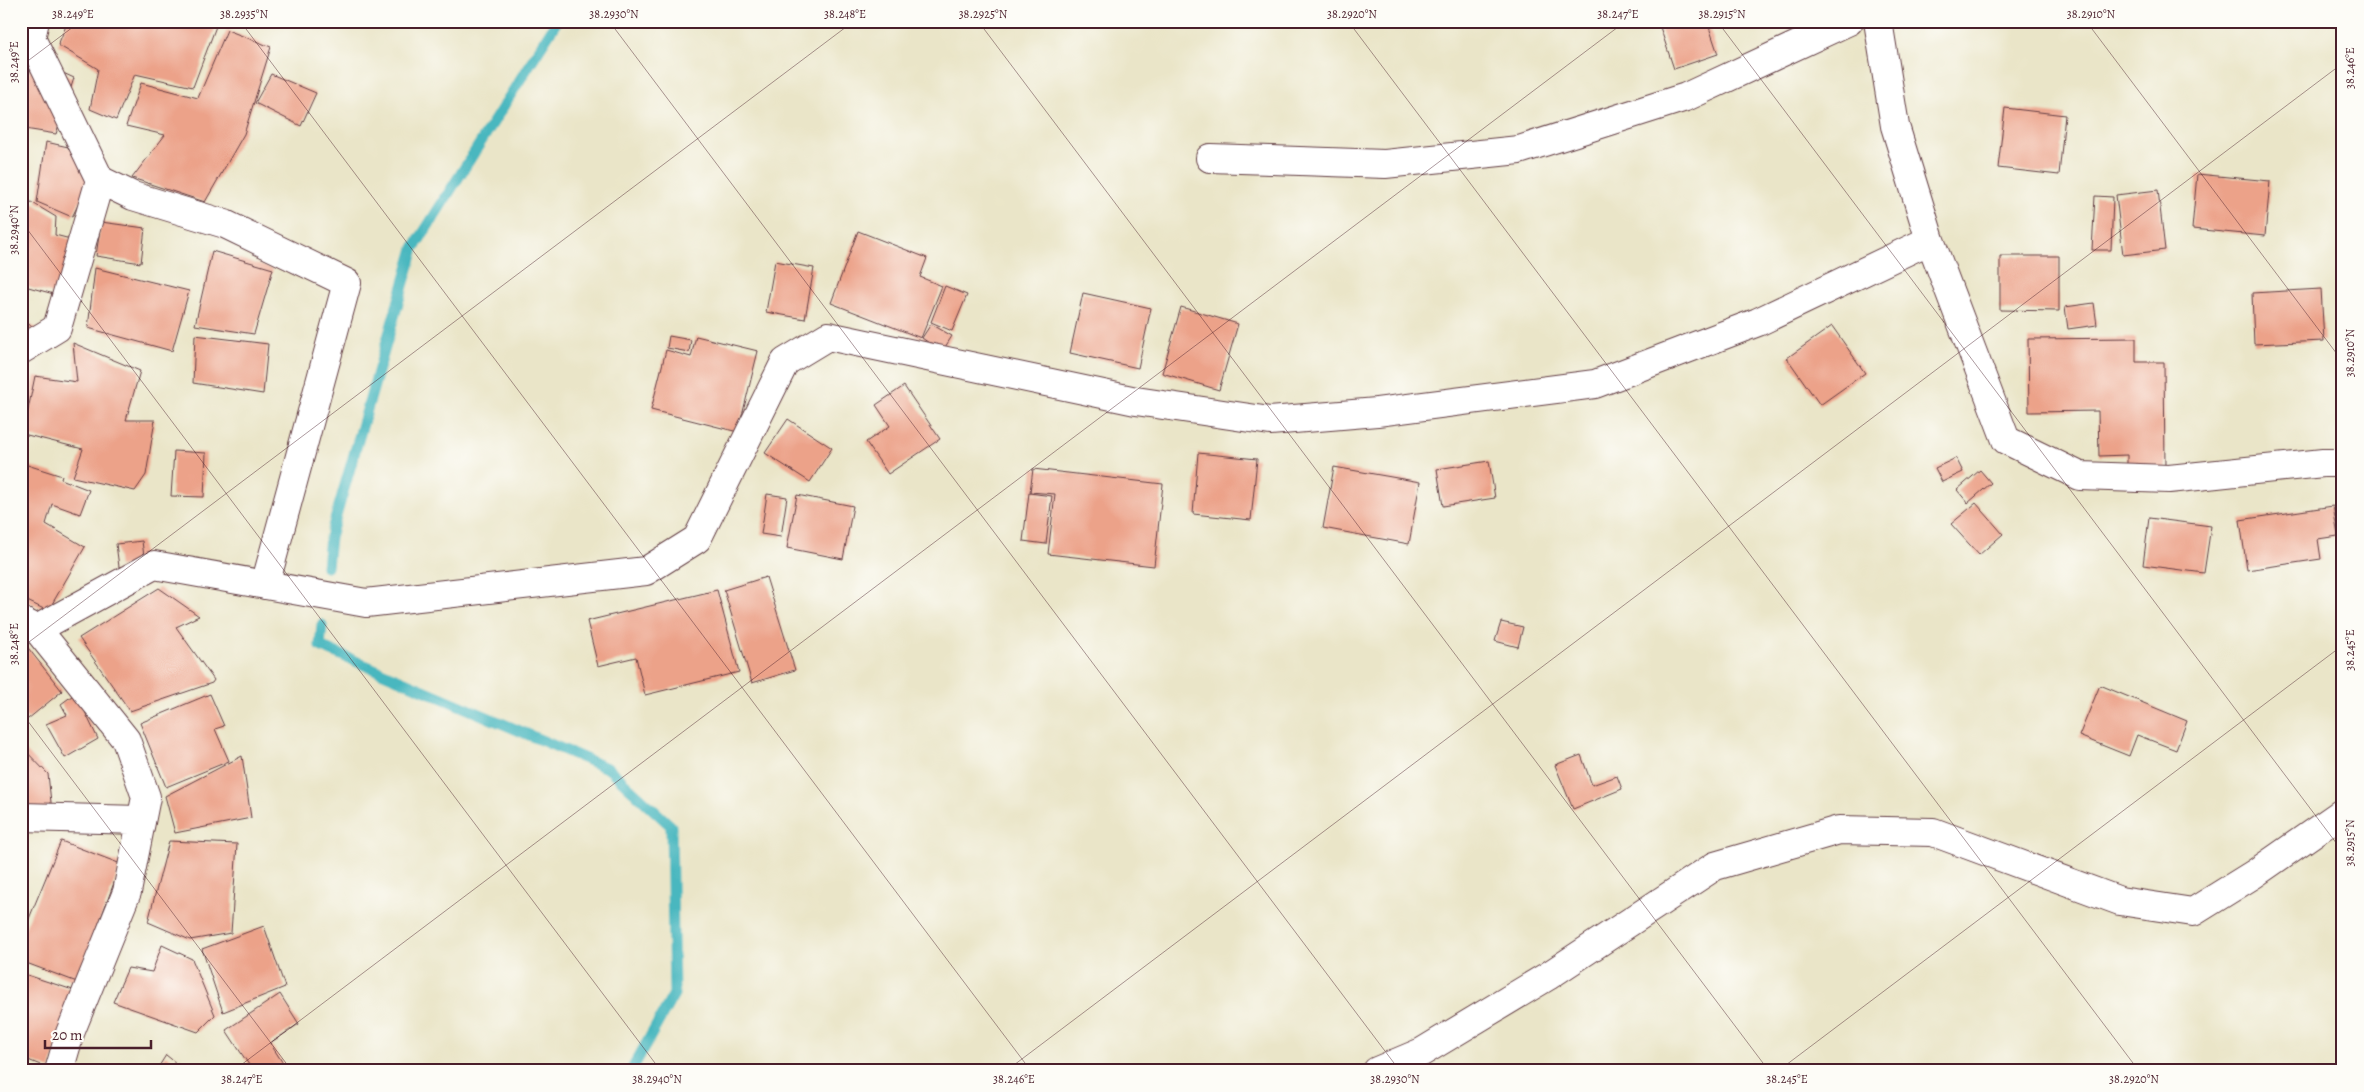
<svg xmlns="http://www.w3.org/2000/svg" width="2364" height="1092" font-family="Alegreya,serif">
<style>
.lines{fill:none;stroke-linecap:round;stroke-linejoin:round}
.stream{stroke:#48b7bf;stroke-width:11}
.building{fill:#eca289}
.street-casing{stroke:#623d43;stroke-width:30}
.street{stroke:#fff;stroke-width:28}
.ticks{fill:none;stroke:#4a1f2b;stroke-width:1;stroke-opacity:0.45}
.neatline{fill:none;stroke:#4a1f2b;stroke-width:2}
.ticks-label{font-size:12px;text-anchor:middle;fill:#4a1f2b}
</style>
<rect width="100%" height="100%" fill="#fdfcf7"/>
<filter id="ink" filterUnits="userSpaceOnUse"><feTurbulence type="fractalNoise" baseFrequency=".02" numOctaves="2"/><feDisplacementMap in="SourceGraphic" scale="10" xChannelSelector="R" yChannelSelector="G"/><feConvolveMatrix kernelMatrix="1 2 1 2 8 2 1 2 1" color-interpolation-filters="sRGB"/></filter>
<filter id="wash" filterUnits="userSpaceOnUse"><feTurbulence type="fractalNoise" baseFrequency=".0096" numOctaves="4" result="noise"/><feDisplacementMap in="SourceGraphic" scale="20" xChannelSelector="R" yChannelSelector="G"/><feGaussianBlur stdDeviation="1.12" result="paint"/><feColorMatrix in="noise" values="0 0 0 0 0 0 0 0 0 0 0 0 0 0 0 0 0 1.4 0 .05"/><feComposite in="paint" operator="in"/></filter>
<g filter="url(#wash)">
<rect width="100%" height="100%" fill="#eae5c8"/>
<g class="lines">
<path class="stream" d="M327,567L330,537L414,248L557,21
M322,625L320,646L609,769L671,826L674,994L631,1071"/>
</g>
<g id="blocks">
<path class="building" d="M68,21H218L193,87L135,74L116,120L90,109L98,69L58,45Z
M1658,21H1707L1718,54L1674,69Z
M227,30L271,47L244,134L205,202L132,178L165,135L126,126L141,83L198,98Z
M33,59L74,78L56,134L25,129L21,143V85L25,86Z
M271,74L316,93L301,126L255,103Z
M2005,108L2065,115L2059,175L1998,168Z
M46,142L86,151L106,177L80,201L72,217L37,202Z
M2197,174L2270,181L2265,236L2192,229Z
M2158,190L2165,250L2123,255L2116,195Z
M21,196L56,217L55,235L90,244L72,299L21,285Z
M2095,196L2113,197L2111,250H2092Z
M101,222L145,228L141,263L96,256Z
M858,231L927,258L920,277L942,286L921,338L831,303Z
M212,251L273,269L254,334L195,325Z
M2000,256H2059V311L2000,310Z
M775,261L814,268L805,319L766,312Z
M95,268L189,291L172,351L88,328Z
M945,286L967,295L952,331L931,322Z
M2321,289L2324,341L2254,344L2252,293Z
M1083,293L1151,308L1138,368L1070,353Z
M2094,303L2097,325L2068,329L2065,307Z
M1181,307L1238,324L1219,390L1162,373Z
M21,321L39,329L21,358Z
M931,324L952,336L942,352L922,338Z
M1832,326L1865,373L1820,405L1787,358Z
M195,335L268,344L263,394L193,383Z
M669,336L691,340L689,352L667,348Z
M696,336L758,351L738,432L651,410L666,350L691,357Z
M2136,338V362H2164L2165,468L2127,469V455L2099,456L2098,411L2029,412L2028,339Z
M73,343L140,371L126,420H155L146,475L135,491L73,477L83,449L23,434L35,376L77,382Z
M904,386L940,439L888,474L866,442L890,426L876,405Z
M788,419L832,448L810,482L765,453Z
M174,451L206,453L204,497L171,496Z
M1198,453L1257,459L1251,520L1193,514Z
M1956,458L1963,472L1942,482L1935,468Z
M1489,461L1495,498L1443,506L1437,469Z
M21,463L62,476L61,479L89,490L80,514L52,504L46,524L85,547L48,611L21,598Z
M1334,467L1420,482L1409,544L1323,528Z
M1033,469L1163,484L1154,566L1048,554L1055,494L1030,492Z
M1980,470L1991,483L1968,503L1957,490Z
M1029,493L1052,496L1046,544L1023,541Z
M767,494L787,497L781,537L761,534Z
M797,495L853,506L843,559L787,548Z
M1976,503L2003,534L1979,555L1951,524Z
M2333,506L2338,536L2318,539L2321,559L2247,570L2240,520Z
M2149,518L2211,526L2204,573L2143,565Z
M142,541L145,564L119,567L116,544Z
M766,577L795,670L752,683L724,590Z
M159,588L199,616L176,627L214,680L212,683L130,711L79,638Z
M717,590L739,672L645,695L636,657L598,666L587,621Z
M1501,622L1523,627L1518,647L1495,641Z
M21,639L62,691L28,719L21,713Z
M2100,685L2187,721L2176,750L2137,735L2129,756L2079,736Z
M76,693L98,739L65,758L46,724L67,715L61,704Z
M210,694L224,726L215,729L229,761L166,787L140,723Z
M21,746L48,774L52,812L21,811Z
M1581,755L1592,785L1617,776L1622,789L1573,809L1555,765Z
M242,756L251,818L175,833L165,796Z
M61,841L121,864L77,982L21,961V938Z
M169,841L237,844L231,933L190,940L148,922Z
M264,926L285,987L223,1012L202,949Z
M162,945L192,959L215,1015L198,1032L113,1002L128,968L152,972Z
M21,973L73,990L50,1069L21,1057Z
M280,994L299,1024L270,1043L288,1071H253L226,1030Z
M166,1055L186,1071H156Z"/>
</g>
</g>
<g filter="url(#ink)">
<use href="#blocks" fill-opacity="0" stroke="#623d43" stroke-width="1"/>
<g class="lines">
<defs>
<path id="street" d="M1878,21L1895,126L1930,240L2006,440L2080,476L2169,479L2323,463H2343
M1210,158L1385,164L1519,150L1686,97L1849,21
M100,180L133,196L225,224L347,283L265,585
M21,350L57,328L100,180L31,38L35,21
M21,621L37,629L126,740L146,797L127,892L70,1033L59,1071
M37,629L154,565L366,603L646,571L697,539L785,362L828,336L1136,401L1270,421L1377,412L1595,384L1758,322L1930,240
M21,817L141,820
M1377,1071L1422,1052L1548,976L1715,866L1839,830L1933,832L2120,901L2193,912L2254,874L2343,812"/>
</defs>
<use href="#street" class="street-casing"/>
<use href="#street" class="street"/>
</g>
</g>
<path class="ticks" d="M240,21L1031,1071M609,21L1400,1071M978,21L1769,1071M1348,21L2139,1071M1717,21L2343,852M2086,21L2343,362M21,66L81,21M21,221L661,1071M21,648L854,21M21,712L292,1071M233,1071L1626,21M1006,1071L2343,63M1778,1071L2343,645"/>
<rect width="2364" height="1092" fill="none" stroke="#fdfcf7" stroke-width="55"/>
<path d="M45 1040v8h106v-8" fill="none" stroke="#4a1f2b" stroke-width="2.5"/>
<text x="52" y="1040" font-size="15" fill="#4a1f2b" stroke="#fdfcf7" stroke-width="4" paint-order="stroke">20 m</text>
<rect x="28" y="28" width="2308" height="1036" class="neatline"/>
<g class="ticks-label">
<text x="73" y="18">38.249°E</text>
<text x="244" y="18">38.2935°N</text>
<text x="614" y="18">38.2930°N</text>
<text x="845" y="18">38.248°E</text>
<text x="983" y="18">38.2925°N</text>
<text x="1352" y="18">38.2920°N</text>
<text x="1618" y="18">38.247°E</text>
<text x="1722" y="18">38.2915°N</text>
<text x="2091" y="18">38.2910°N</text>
<text transform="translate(14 62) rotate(-90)" y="4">38.249°E</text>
<text transform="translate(2350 68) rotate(-90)" y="4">38.246°E</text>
<text transform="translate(14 230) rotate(-90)" y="4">38.2940°N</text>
<text transform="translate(2350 353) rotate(-90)" y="4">38.2910°N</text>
<text transform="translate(14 644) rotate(-90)" y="4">38.248°E</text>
<text transform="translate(2350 650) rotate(-90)" y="4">38.245°E</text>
<text transform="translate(2350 843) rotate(-90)" y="4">38.2915°N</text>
<text x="242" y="1083">38.247°E</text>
<text x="657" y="1083">38.2940°N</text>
<text x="1014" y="1083">38.246°E</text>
<text x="1395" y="1083">38.2930°N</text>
<text x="1787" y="1083">38.245°E</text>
<text x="2134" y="1083">38.2920°N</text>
</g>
</svg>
